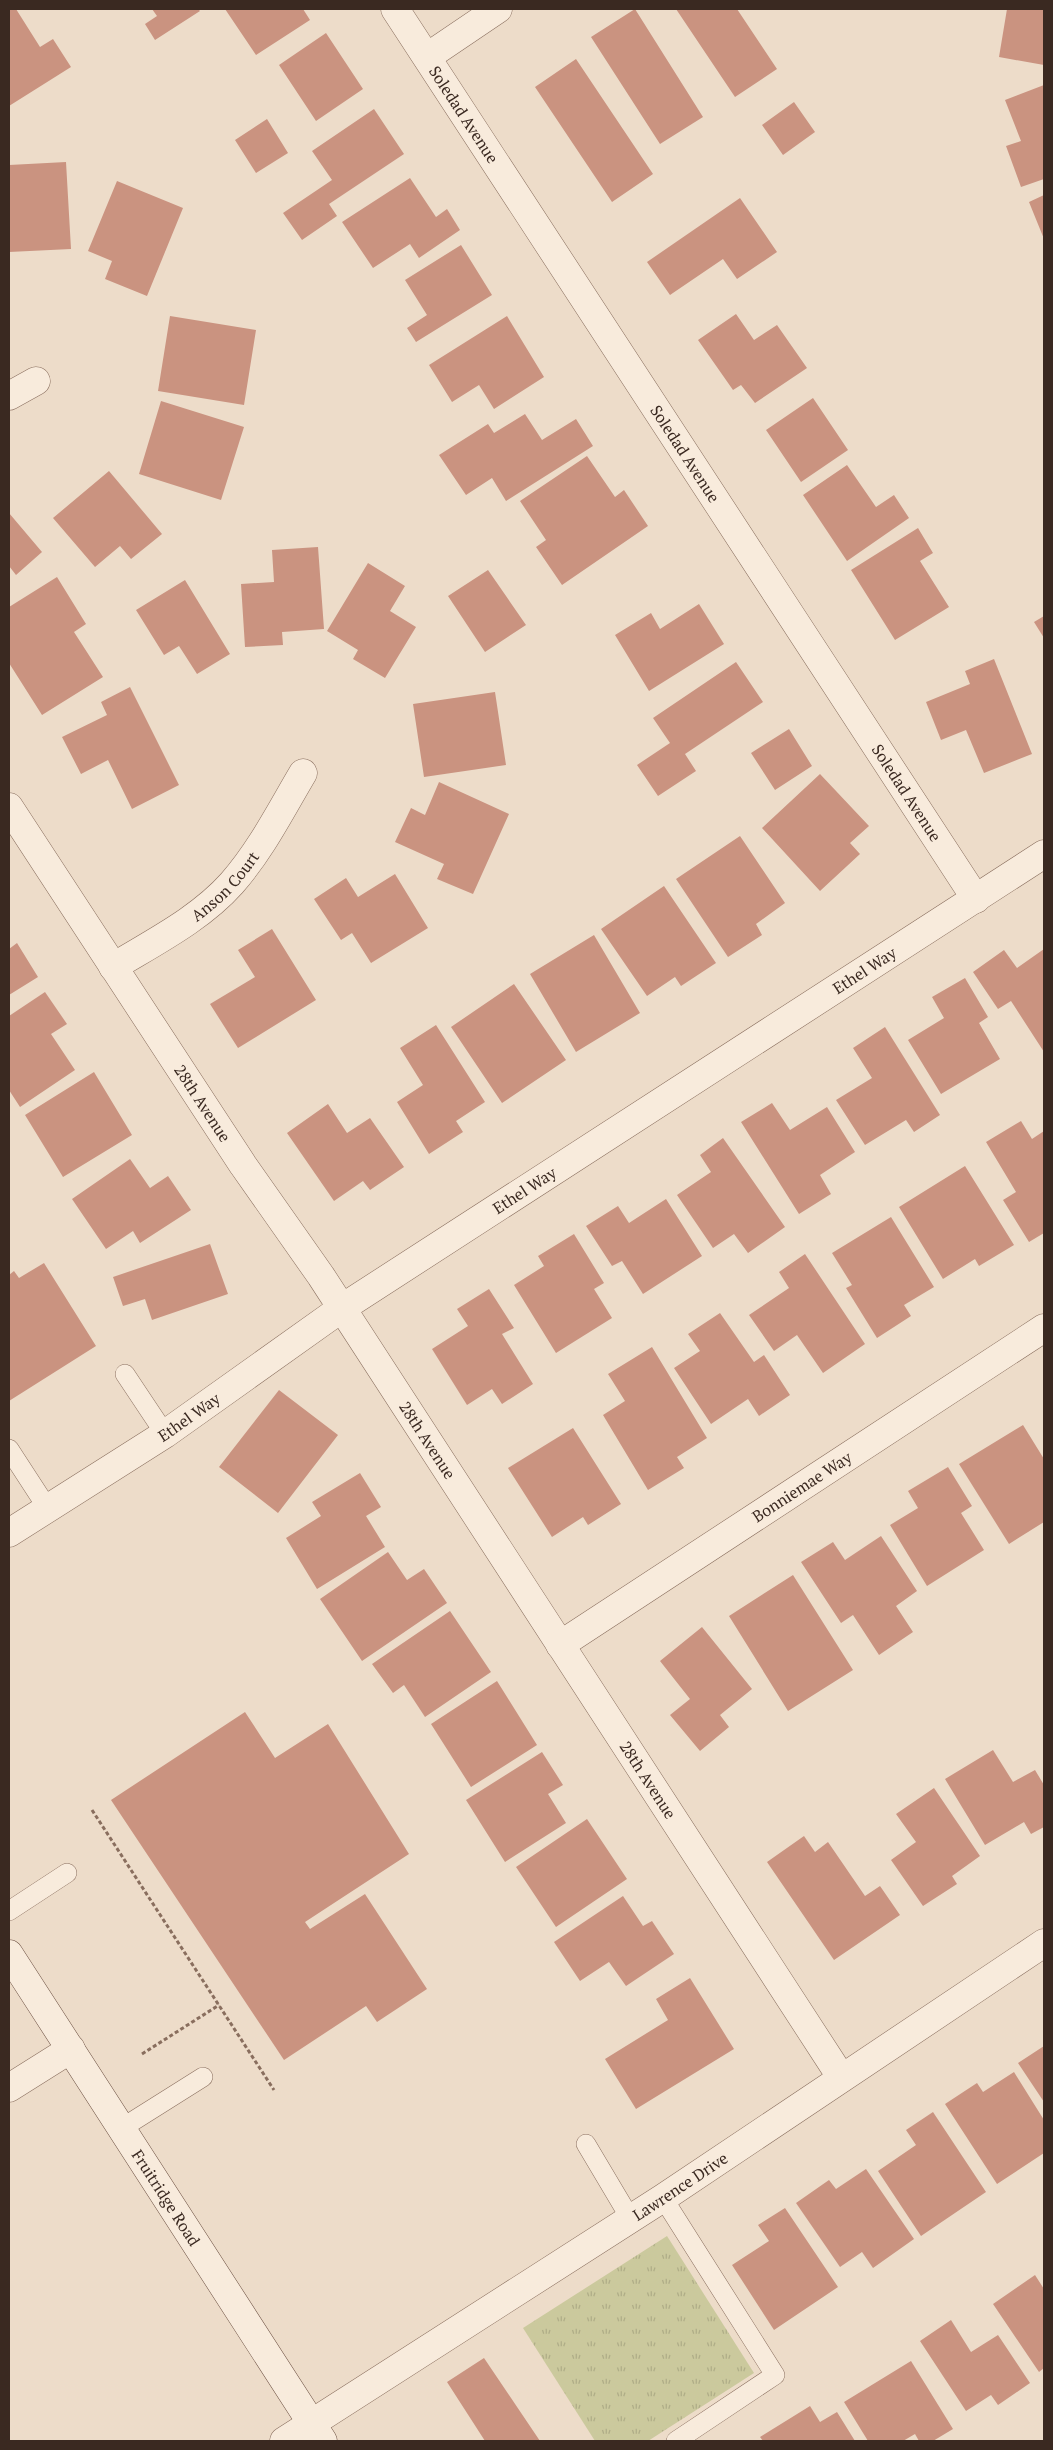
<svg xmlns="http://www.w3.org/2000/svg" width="1053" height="2450" font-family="'PT Serif',serif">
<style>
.grass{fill:url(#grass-tufts)}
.building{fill:#ca9380}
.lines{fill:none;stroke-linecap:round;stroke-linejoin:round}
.lane-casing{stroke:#896e5e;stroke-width:20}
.street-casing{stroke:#896e5e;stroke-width:29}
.secondary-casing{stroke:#6b4f41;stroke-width:29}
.path{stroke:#896e5e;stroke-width:3;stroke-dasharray:4 2.5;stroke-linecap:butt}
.lane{stroke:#f8ebdc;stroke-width:19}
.street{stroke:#f8ebdc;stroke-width:28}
.secondary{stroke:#f8ebdc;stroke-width:28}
.labels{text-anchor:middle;stroke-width:4;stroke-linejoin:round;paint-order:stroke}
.street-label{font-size:16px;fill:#3a2921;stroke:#f5e8d8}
</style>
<defs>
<pattern id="grass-tufts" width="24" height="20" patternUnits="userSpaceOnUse" patternTransform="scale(1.25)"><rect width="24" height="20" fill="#cbc99d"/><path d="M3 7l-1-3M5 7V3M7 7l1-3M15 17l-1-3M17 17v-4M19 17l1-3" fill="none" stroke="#afad87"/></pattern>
</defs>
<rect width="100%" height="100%" fill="#eddcc9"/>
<path class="grass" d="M667,2236L754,2373L648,2441H595L523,2328Z"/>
<path class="building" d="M9,9H16L40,47L53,39L71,67L9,106Z
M152,9H198L200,11L155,40L145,24L157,16Z
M225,9H303L310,20L256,55Z
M635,9L703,117L660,144L591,37Z
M676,9H737L777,69L735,97Z
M1007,9H1044V65L999,57Z
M326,33L363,89L316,121L279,65Z
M576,59L653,174L612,202L535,87Z
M1044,85V179L1021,187L1006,146L1021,141L1005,100Z
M794,102L815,132L783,155L762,125Z
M374,109L404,154L329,204L337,216L302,240L283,213L332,180L312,151Z
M267,119L288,153L256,173L235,140Z
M66,162L71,249L9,252V165Z
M410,178L436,217L447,209L460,230L419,258L410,244L373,268L342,222Z
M117,181L183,208L147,296L105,279L112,261L88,251Z
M1044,195V239L1029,202Z
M740,198L777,252L737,279L723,259L670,295L647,262Z
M461,245L492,295L416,342L407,328L427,315L405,280Z
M736,314L754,340L777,325L807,368L755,403L741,385L733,390L698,340Z
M170,316L256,330L244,405L158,391Z
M507,316L544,377L494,409L479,385L452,402L429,365Z
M813,398L848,450L801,482L766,430Z
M161,401L244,427L221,500L139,474Z
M525,414L542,440L576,419L593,446L506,501L492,478L466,495L439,455L488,424L494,433Z
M587,456L615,497L624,490L648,526L562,585L536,547L546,540L520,501Z
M847,465L876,507L894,495L909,518L847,561L803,495Z
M109,471L162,534L131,559L120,546L95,567L53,518Z
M9,513L42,552L16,575L9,566Z
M918,528L933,553L920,561L949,607L895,640L851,570Z
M318,547L324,629L282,632L283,645L245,647L241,584L274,582L272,550Z
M368,563L405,586L390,611L416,627L385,678L353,659L358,650L327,631Z
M488,570L526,625L485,652L448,596Z
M57,577L86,624L74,632L103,677L42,715L9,663V607Z
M185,580L230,654L197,674L179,646L164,655L136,610Z
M699,604L724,644L649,691L615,635L651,613L660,629Z
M1044,616V638L1034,622Z
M994,659L1032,754L984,773L966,730L941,740L926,702L970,684L965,671Z
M736,662L763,702L685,754L696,771L658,796L637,765L670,743L653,718Z
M130,687L179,785L132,809L108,760L81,774L62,737L107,715L101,702Z
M495,692L506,765L424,777L413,704Z
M789,729L812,766L775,790L751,753Z
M820,774L869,826L850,843L860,854L820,891L762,828Z
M439,782L509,814L473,894L437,879L444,864L395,842L411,808L425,815Z
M740,836L785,903L756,924L762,935L728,957L676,879Z
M395,874L428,928L371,963L352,933L341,940L314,899L346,878L358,897Z
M664,886L716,963L681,986L675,977L647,996L601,929Z
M272,929L316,1000L238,1048L210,1004L255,977L238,950Z
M594,935L640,1013L576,1052L530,974Z
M17,943L38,977L9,995V949Z
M1044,949V1052L1011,1001L998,1009L973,972L1004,950L1017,968Z
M965,978L988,1017L979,1023L1000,1059L941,1094L908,1040L944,1018L932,997Z
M514,984L566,1060L502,1103L451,1027Z
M45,992L67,1024L51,1034L75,1070L20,1107L9,1090V1016Z
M436,1025L485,1102L456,1121L463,1132L429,1154L397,1102L423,1085L400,1048Z
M885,1027L940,1115L914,1132L906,1120L865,1145L836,1100L872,1078L853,1048Z
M94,1072L132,1135L63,1177L25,1115Z
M772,1103L790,1130L827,1107L855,1152L820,1175L831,1194L799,1214L741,1122Z
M328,1104L347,1133L370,1118L404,1167L370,1190L363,1181L334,1201L287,1133Z
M1021,1121L1032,1139L1044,1131V1233L1029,1242L1003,1200L1016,1192L986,1142Z
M723,1138L785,1227L748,1253L734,1234L713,1248L677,1195L711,1172L700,1155Z
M130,1159L150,1188L168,1176L191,1210L140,1243L133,1231L106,1249L72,1199Z
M965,1166L1014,1245L979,1266L975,1259L943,1279L899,1207Z
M666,1199L702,1256L643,1294L622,1261L612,1266L586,1226L618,1206L629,1223Z
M891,1217L934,1287L904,1305L911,1316L877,1338L846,1288L852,1285L832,1253Z
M574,1234L604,1283L594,1289L612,1318L556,1353L514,1285L544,1266L538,1256Z
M210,1244L228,1294L152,1320L145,1299L123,1306L113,1277Z
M805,1254L865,1344L823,1373L797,1335L774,1351L749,1315L789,1288L779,1272Z
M44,1263L96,1346L9,1401V1275L14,1271L19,1278Z
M489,1289L514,1328L502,1334L533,1384L502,1404L492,1389L467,1405L432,1349L468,1326L457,1309Z
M720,1313L754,1362L764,1355L790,1395L759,1416L748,1399L711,1424L674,1368L700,1351L688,1334Z
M652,1347L707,1438L677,1457L684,1468L648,1490L603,1415L625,1401L608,1374Z
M279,1390L338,1435L278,1513L219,1467Z
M1023,1425L1044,1459V1522L1009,1544L959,1464Z
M573,1428L621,1504L588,1525L583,1517L552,1537L508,1468Z
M948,1467L972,1506L961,1513L984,1550L927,1586L890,1525L918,1508L908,1491Z
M360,1473L381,1507L366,1516L385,1547L317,1589L286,1538L321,1516L312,1502Z
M881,1536L917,1591L896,1606L913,1632L879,1655L853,1615L841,1623L801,1562L833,1542L845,1560Z
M388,1552L407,1580L424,1569L447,1603L362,1661L320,1599Z
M793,1575L853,1670L788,1711L729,1616Z
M450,1611L491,1672L425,1717L404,1685L393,1693L372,1664Z
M702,1627L752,1689L720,1715L729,1727L700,1751L670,1715L690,1699L660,1661Z
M497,1681L537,1745L471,1787L431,1724Z
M245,1712L275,1758L328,1724L409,1854L305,1922L310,1929L365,1894L427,1989L377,2022L366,2006L284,2060L111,1800Z
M993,1750L1013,1782L1035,1770L1044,1785V1827L1031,1834L1024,1822L985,1845L945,1779Z
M542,1752L563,1785L548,1794L566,1823L505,1862L466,1800Z
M934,1788L980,1856L952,1876L957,1884L923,1906L891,1860L916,1842L896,1814Z
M587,1819L627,1879L556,1927L516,1867Z
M804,1836L815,1852L828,1842L865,1896L880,1886L900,1915L834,1960L767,1862Z
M623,1896L643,1926L652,1921L674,1954L626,1986L609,1962L580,1981L554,1942Z
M690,1978L734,2049L636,2109L605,2059L668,2020L656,1999Z
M1044,2046V2102L1018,2063Z
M1014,2072L1044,2120V2153L997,2184L945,2104L977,2083L983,2092Z
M933,2112L986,2192L921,2236L878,2171L916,2145L906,2130Z
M866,2169L914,2239L873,2268L862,2252L840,2267L796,2203L829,2180L836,2189Z
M785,2208L838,2287L774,2330L732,2265L769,2241L758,2225Z
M1035,2275L1044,2289V2368L1039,2372L993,2304Z
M951,2320L971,2352L998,2335L1030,2383L998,2405L991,2395L966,2411L920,2341Z
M484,2358L540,2441H485L447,2382Z
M911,2361L953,2429L933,2441H919L915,2434L903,2441H868L844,2402Z
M810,2406L820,2422L837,2412L855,2441H763L760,2437Z"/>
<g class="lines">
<defs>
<path id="lane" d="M125,1374L165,1434
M9,1449L48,1509
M9,1911L67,1873
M122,2128L203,2077
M586,2144L630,2218
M663,2198L775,2375L676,2441"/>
<g id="street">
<path id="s1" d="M395,9L976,899"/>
<path d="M427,57L498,9"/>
<path d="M9,396L36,381"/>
<path id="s2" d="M9,807L243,1165L321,1276L841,2077"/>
<path id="s3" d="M113,967C154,942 200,919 232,883C261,850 281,810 303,773"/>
<path id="s4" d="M9,1533L165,1434L342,1308L1044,854"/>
<path id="s5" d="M560,1645L1044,1328"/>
<path d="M9,2088L71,2049"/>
<path id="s6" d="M284,2441L663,2198L1044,1943"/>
</g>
<g id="secondary">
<path id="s7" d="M9,1954L323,2441"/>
</g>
</defs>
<use href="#lane" class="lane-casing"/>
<use href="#street" class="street-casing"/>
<use href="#secondary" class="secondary-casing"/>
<path class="path" d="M92,1810L274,2090
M142,2054L219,2005"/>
<use href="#lane" class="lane"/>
<use href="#street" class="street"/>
<use href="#secondary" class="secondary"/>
</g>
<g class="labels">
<g class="street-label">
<text dy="6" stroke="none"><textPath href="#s1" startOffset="126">Soledad Avenue</textPath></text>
<text dy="6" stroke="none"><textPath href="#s1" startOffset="531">Soledad Avenue</textPath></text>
<text dy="6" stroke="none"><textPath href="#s1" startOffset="936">Soledad Avenue</textPath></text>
<text dy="6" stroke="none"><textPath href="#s3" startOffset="139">Anson Court</textPath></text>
<text dy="6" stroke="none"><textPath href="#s4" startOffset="1024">Ethel Way</textPath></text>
<text dy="6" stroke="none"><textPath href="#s2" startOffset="354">28th Avenue</textPath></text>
<text dy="6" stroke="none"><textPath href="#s4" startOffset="619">Ethel Way</textPath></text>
<text dy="6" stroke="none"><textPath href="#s4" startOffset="214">Ethel Way</textPath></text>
<text dy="6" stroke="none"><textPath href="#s2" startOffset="759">28th Avenue</textPath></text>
<text dy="6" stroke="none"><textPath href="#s5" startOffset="289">Bonniemae Way</textPath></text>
<text dy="6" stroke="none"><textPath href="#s2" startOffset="1164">28th Avenue</textPath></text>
<text dy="6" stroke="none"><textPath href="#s6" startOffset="471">Lawrence Drive</textPath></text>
<text dy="6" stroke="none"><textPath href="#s7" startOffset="290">Fruitridge Road</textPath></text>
</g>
</g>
<rect width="1053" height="2450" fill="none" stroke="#3a2921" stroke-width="20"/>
</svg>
